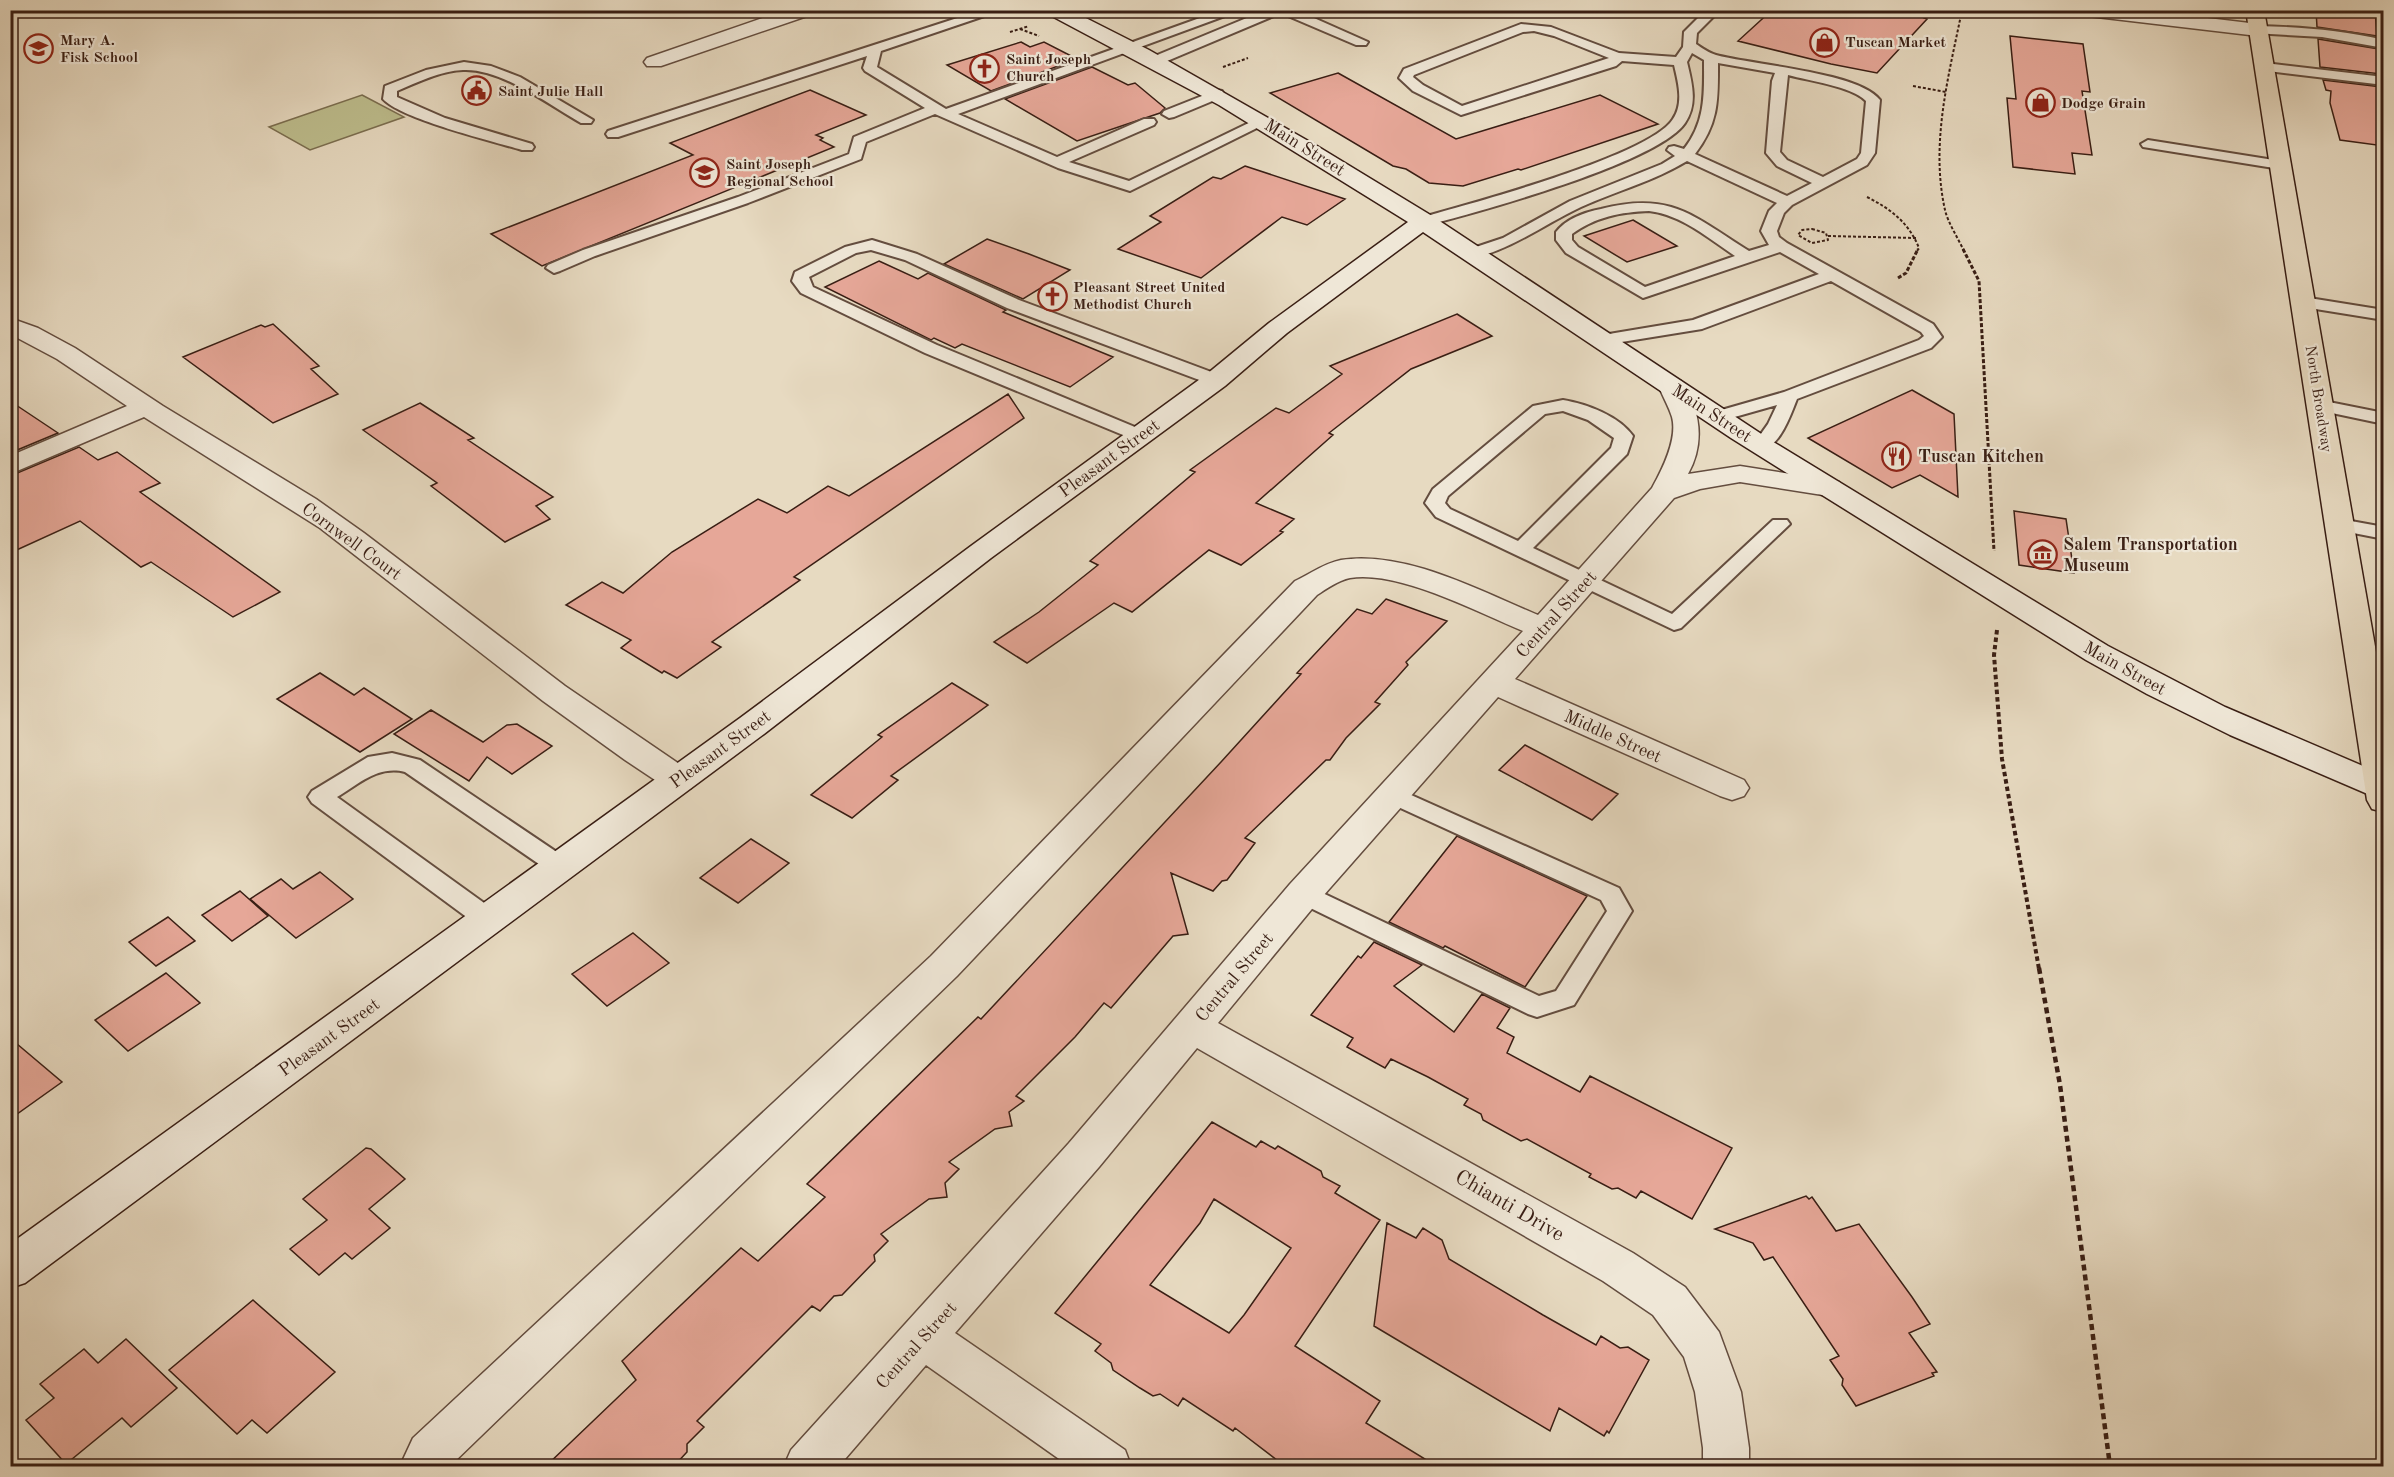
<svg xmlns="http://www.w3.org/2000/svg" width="2394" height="1477" font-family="'Old Standard TT',serif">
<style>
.green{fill:#bdbd8d;stroke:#7b6e50;stroke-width:1.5}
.building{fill:#e6a798;stroke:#391e14;stroke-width:1.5;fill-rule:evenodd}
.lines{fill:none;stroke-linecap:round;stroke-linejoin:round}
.lane-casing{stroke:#644d3f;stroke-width:4}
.street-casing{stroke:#644d3f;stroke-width:3}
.secondary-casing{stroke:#391e14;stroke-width:3}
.primary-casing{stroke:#391e14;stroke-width:3}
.path-far3{stroke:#391e14;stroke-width:2;stroke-dasharray:3 2;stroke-linecap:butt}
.path-far2{stroke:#391e14;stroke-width:3;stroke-dasharray:4 2;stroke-linecap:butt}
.path-far1{stroke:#391e14;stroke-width:4;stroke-dasharray:4.5 3;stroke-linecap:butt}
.path{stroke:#391e14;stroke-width:4.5;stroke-dasharray:6 4;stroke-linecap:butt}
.lane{fill:#efe7d7;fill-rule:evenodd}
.street{fill:#efe7d7;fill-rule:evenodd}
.secondary{fill:#efe7d7;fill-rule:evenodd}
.primary{fill:#e7dac1;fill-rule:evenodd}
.labels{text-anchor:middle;stroke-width:4.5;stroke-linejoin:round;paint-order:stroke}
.far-poi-label{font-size:15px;font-weight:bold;fill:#391e14;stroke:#efe7d7;text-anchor:start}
.far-street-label{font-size:15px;fill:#391e14;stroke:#efe7d7}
.street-label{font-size:18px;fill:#391e14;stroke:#efe7d7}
.poi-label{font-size:18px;font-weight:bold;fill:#391e14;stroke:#efe7d7;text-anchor:start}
.near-street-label{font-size:21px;fill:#391e14;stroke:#efe7d7}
</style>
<rect width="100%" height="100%" fill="#e7dac1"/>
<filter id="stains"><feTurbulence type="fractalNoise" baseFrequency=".00333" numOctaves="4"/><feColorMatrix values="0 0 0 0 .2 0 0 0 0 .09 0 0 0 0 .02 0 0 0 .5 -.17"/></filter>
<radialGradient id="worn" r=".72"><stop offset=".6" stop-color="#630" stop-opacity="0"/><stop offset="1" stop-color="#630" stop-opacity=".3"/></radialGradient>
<path class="green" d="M362,95L404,117L310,150L269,127Z"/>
<path class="building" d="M1772,10H1931L1924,18L1927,19L1877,73L1831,64L1738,41Z
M2316,10H2375L2377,36L2317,27Z
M2010,36L2083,44L2090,92L2082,91L2092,155L2072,153L2075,174L2013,167L2007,98L2016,99Z
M2318,39L2379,49L2381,74L2320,67Z
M1021,42L1030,47L1044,42L1077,59L991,91L947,65Z
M1092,67L1128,85L1135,83L1165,108L1160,113L1077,141L1005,99Z
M1338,73L1456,139L1600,95L1658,124L1521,170L1518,169L1463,186L1429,183L1406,169L1393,166L1270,93Z
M2323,80L2382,87L2384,146L2340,140L2330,103L2331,91L2326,90Z
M810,90L866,115L816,135L823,138L820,140L834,147L542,266L491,234L693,155L670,143Z
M1245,166L1345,199L1307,225L1282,217L1201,278L1118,249L1161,222L1150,216L1213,177L1221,179Z
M1633,220L1677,246L1627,262L1584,236Z
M987,239L1029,254L1070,270L1023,299L944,264Z
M879,261L918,279L928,273L1006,310L1003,312L1113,357L1070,387L962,344L955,348L934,338L931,340L825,287Z
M1457,314L1492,336L1411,369L1329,433L1333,435L1256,503L1294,519L1280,531L1283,532L1241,565L1209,550L1132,612L1114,603L1027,663L994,642L1039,612L1098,565L1090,561L1195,472L1190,470L1276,408L1289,413L1342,374L1330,366Z
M273,324L319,366L311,369L338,394L273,423L183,357L261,325L265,327Z
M1912,390L1954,414L1958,497L1920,475L1892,488L1808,438Z
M1008,394L1024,418L794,577L800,580L712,642L721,647L677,678L664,671L662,673L621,648L631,640L566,605L602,582L623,593L672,552L758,499L787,513L828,486L849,496Z
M10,401L58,433L10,453Z
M420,403L474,438L468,440L553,497L536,506L550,519L505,542L431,486L437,483L363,430Z
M79,447L98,460L117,452L160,483L140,492L280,592L233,617L151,562L141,567L80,521L10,553V476Z
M2014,511L2066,519L2074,573L2019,565Z
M1386,599L1447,621L1406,662L1408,665L1375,702L1380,704L1346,738L1330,760H1326L1245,838L1255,843L1227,880L1222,881L1213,891L1171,873L1188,934L1173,936L1111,1008L1104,1003L1075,1037L1016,1096L1024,1101L1009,1112L1012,1126L995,1129L949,1162L959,1169L945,1183L947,1197L929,1199L881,1234L888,1241L874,1255L875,1261L842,1295L834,1296L820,1311L812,1306L697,1421L704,1427L687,1444V1452L673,1467H545L636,1380L622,1361L741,1248L758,1261L825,1197L807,1184L978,1017L981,1019L1221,762L1301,674L1297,673L1357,609L1372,614Z
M320,673L354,695L364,688L412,719L360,752L277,699Z
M952,683L988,705L891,776L898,780L852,818L811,795L882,737L878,735Z
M431,710L483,742L507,725L517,724L552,746L512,774L487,757L469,781L394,734Z
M1525,745L1618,794L1592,820L1499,770Z
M1457,836L1587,896L1525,987L1445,946L1443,948L1389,922Z
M751,839L789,863L738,903L700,878Z
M320,872L353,899L296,938L250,899L281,879L293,889Z
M240,891L268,916L232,941L202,915Z
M168,917L195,941L156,966L129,942Z
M633,933L669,963L607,1006L572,974Z
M1374,942L1422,965L1394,986L1454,1032L1482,994L1510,1008L1497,1028L1514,1037L1507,1053L1580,1092L1590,1076L1732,1148L1692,1219L1641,1191L1636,1198L1618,1188L1612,1189L1589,1177L1591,1174L1527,1139L1521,1141L1483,1120L1481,1114L1464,1105L1468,1099L1428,1077L1391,1059L1385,1068L1347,1047L1353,1038L1311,1015L1358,956L1361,958Z
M166,973L200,1003L128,1051L95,1020Z
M10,1038L62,1082L10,1119Z
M1212,1122L1256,1147L1261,1141L1275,1149L1278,1146L1321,1171L1323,1177L1340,1186L1335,1193L1380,1220L1295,1346L1380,1401L1366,1423L1438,1467H1286L1235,1428L1233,1431L1183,1398L1178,1406L1160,1394L1153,1396L1140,1388L1113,1370L1111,1363L1095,1351L1101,1344L1055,1313ZM1214,1199L1291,1248L1244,1315L1229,1333L1150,1285L1200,1223Z
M366,1148L371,1149L405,1179L369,1209L390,1228L352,1259L345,1253L319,1275L290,1249L327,1220L303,1199Z
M1806,1196L1809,1199L1812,1197L1836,1231L1859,1224L1912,1297L1930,1324L1909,1333L1937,1372L1932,1373L1934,1376L1856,1406L1842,1385L1843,1379L1830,1360L1839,1356L1773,1257L1764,1260L1753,1243L1715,1229Z
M1387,1223L1416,1238L1423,1228L1442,1240L1449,1259L1543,1315L1596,1345L1601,1336L1620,1348L1628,1347L1649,1360L1609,1433L1607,1431L1604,1436L1559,1408L1550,1431L1374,1326Z
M253,1300L335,1372L267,1433L252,1420L237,1434L169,1370Z
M126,1339L177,1388L131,1427L122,1418L66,1464L26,1420L54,1398L40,1384L84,1349L98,1363Z"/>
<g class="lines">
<defs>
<path id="lane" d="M982,10H1002L881,51L877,67L946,109L1222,10H1241L958,114L1057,157L1144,119H1154L1156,122L1154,125L1069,162L1129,181L1259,118L1264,117L1271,121L1130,191L1058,168L935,114L866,142L861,159L748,203L595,256L560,271L554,273L546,268L548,265L583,250L738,197L849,154L854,137L925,108L865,71L863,68L867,56L618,137H608L606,134L608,131Z
M1266,10H1296L1368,42L1366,45H1356L1281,13L1160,64L1155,65L1148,61L1150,58Z
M1706,10H1720L1697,33L1696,44C1702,48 1709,53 1716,55C1753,65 1859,72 1880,100L1875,153L1867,165L1792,205L1784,213L1777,231L1779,237L1787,243L1933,324L1942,337L1931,348L1797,399C1790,416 1778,454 1755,449L1753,445L1768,424L1777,405L1717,422L1711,421L1708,417L1711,413L1784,392L1919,340L1924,336L1921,332L1831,281L1702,329L1603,345L1597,344L1594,340L1597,336L1693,320L1819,274L1780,252L1643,298L1566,253L1556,240V232C1566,219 1585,212 1601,209C1671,191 1693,216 1749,251L1769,245L1761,231L1769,211L1777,203L1687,161C1654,181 1616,191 1581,207C1543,225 1514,248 1473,258L1465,253L1467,250L1503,238L1570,201L1662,164L1675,156L1667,150L1669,147L1674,146L1684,149C1706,121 1704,93 1704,60L1692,53L1687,62C1692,83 1698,104 1685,123C1658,163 1475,213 1424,226L1416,221L1419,218C1466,205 1650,156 1673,119C1684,103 1678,82 1674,65L1622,61L1616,66L1461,115L1413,91L1399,78L1404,69L1521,24L1551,27L1619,53L1676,57L1683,47L1684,32ZM1534,31L1554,36L1609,58L1462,106L1423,85L1413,77L1414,75L1523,32ZM1718,63L1775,73L1772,81L1766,153L1777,166L1812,183L1787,196L1695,154C1719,123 1718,100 1718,63ZM1788,75C1809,81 1851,86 1866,101L1861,153L1857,159L1823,177L1787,160L1780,152ZM1649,211C1682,215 1708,238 1735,256L1645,287L1578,247L1572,240V234C1595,217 1621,212 1649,211Z
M2258,26C2301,27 2342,30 2384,40V48L2322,37L2253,33L2252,30L2253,27Z
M464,62L491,66L520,77L593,120L591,123H581C549,105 501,68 463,70C440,71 418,82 397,91V97L445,118L532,144L534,147L532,150H522C492,141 401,119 383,99L385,86L426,70Z
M2265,63L2384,77V85L2260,70L2258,67L2260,64Z
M1217,90L1222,91L1224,94L1222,97L1174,117L1169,118L1162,114L1164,111Z
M2148,140L2280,161L2287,165L2280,169L2143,147L2141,144Z
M872,240L917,254L1019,300L1222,376L1225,380L1222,384H1210L1007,308L905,260L871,250L856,253L809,277L813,287L937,345L1147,432L1149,436L1147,440L1140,442L925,353L801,293L792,281L795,272L845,247Z
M2303,297L2384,310V320L2297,306L2295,302L2297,298Z
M1563,400C1587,404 1619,416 1633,436L1627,454L1533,548L1672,614L1773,520H1787L1790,524L1681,628L1674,630L1436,517L1425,503L1433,489L1533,406ZM1563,411L1588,420L1614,438L1611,448L1518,541L1450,509L1445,503L1448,496L1545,414Z
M2319,400L2384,413V424L2313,409L2310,405L2313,401Z
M2340,519L2384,527V539L2333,529L2330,525L2333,521Z
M392,753L420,760L570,861L573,867L570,873L561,876L552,873L405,772C378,765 359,784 337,797L498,913L501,920L498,927L489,929L480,927L312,803L308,797L312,791L368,757Z
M1391,786L1619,888L1632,911L1574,1005L1537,1017L1528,1014L1294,900L1291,894L1294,888L1303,885L1312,888L1539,996L1556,991L1607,911L1601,900L1383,800L1379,794L1383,788Z"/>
<path id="street" d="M786,10H815L813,14L661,66H647L644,62L647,58Z
M2079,10H2140L2258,24L2265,26L2268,30L2265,34L2258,36L2088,16L2081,14Z
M10,318L38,328L75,348L163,406L316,499L364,533L565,686L691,772L696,780L691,788L679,792L667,788L625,760L543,701L320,528L144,417L10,474V456L127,406L57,359L10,334Z
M1672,379L1681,381C1701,409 1705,444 1688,474L1740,466L1829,480L1839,482L1843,488L1839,494L1829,496L1740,482L1700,489L1674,498L1515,679L1744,780L1749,788L1744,796L1732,800L1720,796L1498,697L1316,904L1218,1023L1633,1253L1685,1287L1719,1332L1741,1392L1749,1448V1466H1703V1448L1695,1392L1684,1357L1653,1315L1603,1281L1197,1048L1099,1167L955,1333L1125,1450L1131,1466H1069L926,1365L839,1466H784L791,1450L1069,1143L1290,884L1523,631C1477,612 1398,570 1350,578C1339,580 1326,589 1317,595L957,976L450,1466H400L413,1438L931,956L1295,581C1310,574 1325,563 1341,560C1405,550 1480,591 1538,615L1652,488C1662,470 1678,439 1672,417C1669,407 1663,397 1659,387L1663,381Z"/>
<path id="secondary" d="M1046,10H1070L1149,50L1317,146L1432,216L1775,443L2108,646L2225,707L2384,775V801L2230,735L2147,694L2086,660L1731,438L1423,232L1287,333L1225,386L991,558L764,734L25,1283L10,1288V1244L740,718L971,546L1207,374L1269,323L1408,222L1219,105L1048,14Z"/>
<path id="primary" d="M2246,10H2264L2384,698V812L2372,809L2367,800Z"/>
</defs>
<use href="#lane" class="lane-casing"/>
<use href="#street" class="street-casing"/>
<use href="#secondary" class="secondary-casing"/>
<use href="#primary" class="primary-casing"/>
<path class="path-far3" d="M1962,10C1949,75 1930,143 1945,210C1948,223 1958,238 1964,251
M1020,29L1039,36
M1010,32L1029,26
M1223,67L1248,58
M1913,86L1946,92
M1867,197C1891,209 1909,223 1919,248L1917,251
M1812,229L1826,233L1828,240L1812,243L1798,235L1802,230Z
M1828,236L1916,238"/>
<path class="path-far2" d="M1963,249L1979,281L1994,551
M1898,278L1906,273L1918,249"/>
<path class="path-far1" d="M1997,630L1994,655L2002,759L2039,969"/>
<path class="path" d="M2039,968L2060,1085L2110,1466"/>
<use href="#lane" class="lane"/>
<use href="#street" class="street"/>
<use href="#secondary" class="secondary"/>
<use href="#primary" class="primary"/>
</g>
<defs>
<symbol id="shop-ring" viewBox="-11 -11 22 22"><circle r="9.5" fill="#efe7d7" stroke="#8f2418" stroke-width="1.5"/><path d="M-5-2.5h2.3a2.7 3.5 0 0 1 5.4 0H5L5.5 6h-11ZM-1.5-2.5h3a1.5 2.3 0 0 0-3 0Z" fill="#8f2418"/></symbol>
<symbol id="school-ring" viewBox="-11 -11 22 22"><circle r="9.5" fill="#efe7d7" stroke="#8f2418" stroke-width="1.5"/><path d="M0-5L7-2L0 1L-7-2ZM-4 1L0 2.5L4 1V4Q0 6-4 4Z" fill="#8f2418"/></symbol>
<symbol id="church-ring" viewBox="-11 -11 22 22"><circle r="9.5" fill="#efe7d7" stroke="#8f2418" stroke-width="1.5"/><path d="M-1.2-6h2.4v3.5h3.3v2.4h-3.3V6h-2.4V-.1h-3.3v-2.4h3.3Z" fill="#8f2418"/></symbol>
<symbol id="civic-ring" viewBox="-11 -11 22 22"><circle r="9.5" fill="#efe7d7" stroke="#8f2418" stroke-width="1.5"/><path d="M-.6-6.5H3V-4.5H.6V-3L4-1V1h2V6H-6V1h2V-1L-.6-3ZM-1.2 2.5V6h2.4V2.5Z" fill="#8f2418"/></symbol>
<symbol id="restaurant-ring" viewBox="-11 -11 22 22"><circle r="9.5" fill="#efe7d7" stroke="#8f2418" stroke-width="1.5"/><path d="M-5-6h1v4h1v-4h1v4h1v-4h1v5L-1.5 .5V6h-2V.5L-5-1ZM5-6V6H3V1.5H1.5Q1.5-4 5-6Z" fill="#8f2418"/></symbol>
<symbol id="museum-ring" viewBox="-11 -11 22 22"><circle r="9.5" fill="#efe7d7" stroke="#8f2418" stroke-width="1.5"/><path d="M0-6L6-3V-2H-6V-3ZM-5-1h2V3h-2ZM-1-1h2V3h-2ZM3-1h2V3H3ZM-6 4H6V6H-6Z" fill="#8f2418"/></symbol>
</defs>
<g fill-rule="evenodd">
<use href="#shop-ring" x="1808" y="26" width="33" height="33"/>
<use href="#school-ring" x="22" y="32" width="33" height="33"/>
<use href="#church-ring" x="968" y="52" width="33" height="33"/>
<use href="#civic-ring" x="460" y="74" width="33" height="33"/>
<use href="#shop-ring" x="2024" y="86" width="33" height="33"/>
<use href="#school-ring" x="688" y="156" width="33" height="33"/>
<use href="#church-ring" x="1036" y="280" width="33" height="33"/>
<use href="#restaurant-ring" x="1880" y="440" width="33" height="33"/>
<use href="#museum-ring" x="2026" y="538" width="33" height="33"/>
</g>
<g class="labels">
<g class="far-poi-label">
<text x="60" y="45">Mary A.<tspan x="60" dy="17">Fisk School</tspan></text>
<text x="1845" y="47">Tuscan Market</text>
<text x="1006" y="64">Saint Joseph<tspan x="1006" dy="17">Church</tspan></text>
<text x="498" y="96">Saint Julie Hall</text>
<text x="2061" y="108">Dodge Grain</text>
<text x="726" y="169">Saint Joseph<tspan x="726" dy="17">Regional School</tspan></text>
<text x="1073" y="292">Pleasant Street United<tspan x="1073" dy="17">Methodist Church</tspan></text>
</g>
<g class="far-street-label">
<text transform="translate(2319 399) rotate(81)" y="5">North Broadway</text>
</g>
<g class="street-label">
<text transform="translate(1305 147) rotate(32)" y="6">Main Street</text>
<text transform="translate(1712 413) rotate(33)" y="6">Main Street</text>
<text transform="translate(1109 458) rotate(-36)" y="6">Pleasant Street</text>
<text transform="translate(352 541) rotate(36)" y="6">Cornwell Court</text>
<text transform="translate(1556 614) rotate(-48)" y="6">Central Street</text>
<text transform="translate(2125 668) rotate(29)" y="6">Main Street</text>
<text transform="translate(1613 736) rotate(24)" y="6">Middle Street</text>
<text transform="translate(720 749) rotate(-36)" y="6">Pleasant Street</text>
<text transform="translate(1234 977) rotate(-50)" y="6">Central Street</text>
<text transform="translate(329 1037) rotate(-36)" y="6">Pleasant Street</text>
<text transform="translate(916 1345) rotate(-48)" y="6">Central Street</text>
</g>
<g class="poi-label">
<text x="1918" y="462">Tuscan Kitchen</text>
<text x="2063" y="550">Salem Transportation<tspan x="2063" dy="21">Museum</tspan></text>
</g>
<g class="near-street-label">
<text transform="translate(1510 1205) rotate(30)" y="7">Chianti Drive</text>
</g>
</g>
<rect width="2394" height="1477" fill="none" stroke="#e7dac1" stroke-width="36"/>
<rect x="12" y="12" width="2370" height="1453" fill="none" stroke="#391e14" stroke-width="3"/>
<rect x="18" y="18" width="2358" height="1441" fill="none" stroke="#391e14" stroke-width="1.5"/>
<rect width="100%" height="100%" filter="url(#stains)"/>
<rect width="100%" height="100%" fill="url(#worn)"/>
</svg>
